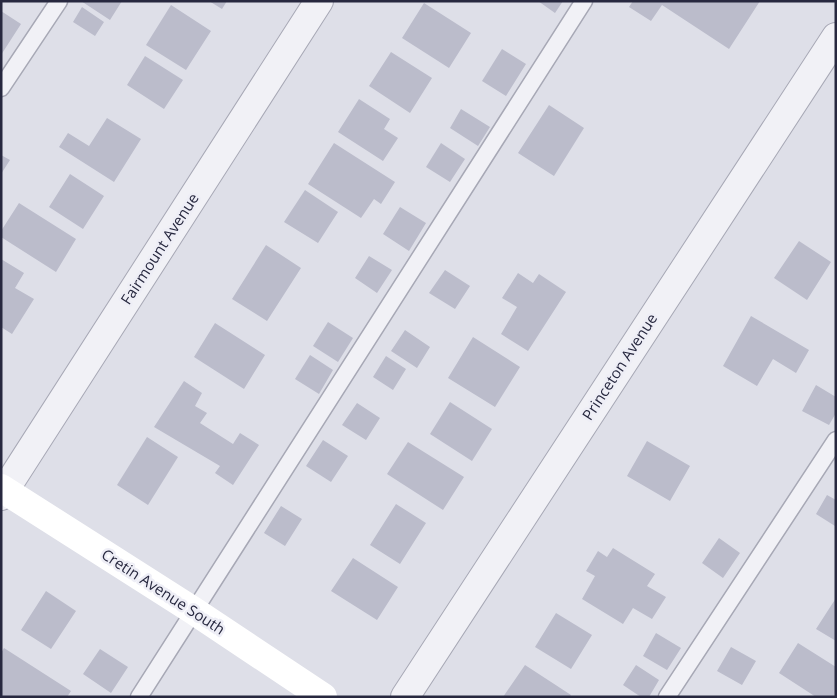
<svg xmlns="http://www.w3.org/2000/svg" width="837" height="698" font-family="'Open Sans',sans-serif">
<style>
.building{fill:#bbbccb}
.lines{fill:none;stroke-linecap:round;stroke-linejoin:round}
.lane-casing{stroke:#a7a8b5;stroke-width:19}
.street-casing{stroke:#a7a8b5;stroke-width:30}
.lane{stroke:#f1f1f6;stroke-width:16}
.street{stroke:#f1f1f6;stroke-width:28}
.secondary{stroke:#fff;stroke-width:28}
.labels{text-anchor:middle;stroke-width:5;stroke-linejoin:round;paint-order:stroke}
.street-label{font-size:15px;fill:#27283f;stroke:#eeeef6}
</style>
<rect width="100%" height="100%" fill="#dedfe8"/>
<path class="building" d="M81,1H122L110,20Z
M209,1H227L222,9Z
M538,1H563L555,13Z
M633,1H760L729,49L662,5L651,21L629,7Z
M424,3L471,33L449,68L402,38Z
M171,5L211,31L186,70L146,45Z
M82,7L104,22L95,36L73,22Z
M1,11L21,24L1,55Z
M502,49L526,64L506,96L482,81Z
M391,52L432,78L410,113L369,86Z
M145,56L183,80L164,109L127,85Z
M359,99L390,119L384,129L398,138L383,161L338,132Z
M549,105L584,128L554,176L518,153Z
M461,109L490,127L478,146L450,128Z
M107,118L141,139L114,182L59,147L68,133L89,146Z
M334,143L395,182L381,204L374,199L361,218L308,184Z
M441,143L465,159L450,182L426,167Z
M1,155L10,160L1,174Z
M70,174L104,196L83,229L49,207Z
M305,190L338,212L318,243L284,222Z
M19,203L76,239L56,272L1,237V231Z
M400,207L426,223L409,251L383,234Z
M799,241L831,262L807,300L774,278Z
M266,245L301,268L267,321L232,299Z
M369,256L392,270L377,293L355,278Z
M1,259L24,273L15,288L34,299L12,334L1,327Z
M445,270L470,286L455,309L429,293Z
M518,273L533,283L539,274L566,292L528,351L501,334L517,307L502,298Z
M751,316L809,350L796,373L773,359L757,386L723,366Z
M328,322L353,338L338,362L313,346Z
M215,323L265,355L244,389L194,357Z
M405,330L430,347L417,368L391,351Z
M473,337L520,367L495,407L448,378Z
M310,355L333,370L319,394L295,379Z
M386,356L406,369L393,390L373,377Z
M184,381L202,393L195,406L207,413L200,423L233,444L240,433L259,445L233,485L215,473L220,466L154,427Z
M816,385L836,397V413L829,425L802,411Z
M450,402L492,429L472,461L430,434Z
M357,403L380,418L366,440L342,425Z
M147,437L178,457L148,505L117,485Z
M323,440L348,456L331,482L306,466Z
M647,441L690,466L670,501L627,476Z
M408,442L464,477L443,510L387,474Z
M827,495L836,500L835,526L816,514Z
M396,504L426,523L400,564L370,545Z
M281,506L302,519L285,546L264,533Z
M719,538L740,553L723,578L702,563Z
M613,548L655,574L647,586L666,597L652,619L633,608L623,624L582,599L595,576L586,571L598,551L607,557Z
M353,558L398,587L377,620L331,591Z
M46,591L76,611L51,649L21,630Z
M836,598V641L816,629Z
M556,613L592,635L571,669L535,647Z
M656,633L681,648L667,670L643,656Z
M798,643L836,667V697H816L779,673Z
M731,647L756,661L742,685L717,671Z
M4,648L71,691L67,697H1V653Z
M100,649L128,667L111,693L83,674Z
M525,665L571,695L570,697H503Z
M636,665L659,680L649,697H641L623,685Z"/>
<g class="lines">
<defs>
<path id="lane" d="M1,88L59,1
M139,697L584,1
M667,697L836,440"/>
<path id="street" d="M1,496L319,1
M405,697L836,37"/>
</defs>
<use href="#lane" class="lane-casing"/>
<use href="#street" class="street-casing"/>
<use href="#lane" class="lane"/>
<use href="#street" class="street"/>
<path class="secondary" d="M1,488L194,611L323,697"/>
</g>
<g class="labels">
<g class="street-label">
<text transform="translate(160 249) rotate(-57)" y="5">Fairmount Avenue</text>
<text transform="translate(620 367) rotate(-57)" y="5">Princeton Avenue</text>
<text transform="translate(163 592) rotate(33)" y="5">Cretin Avenue South</text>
</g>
</g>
<rect width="837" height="698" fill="none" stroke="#27283f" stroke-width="5"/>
</svg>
